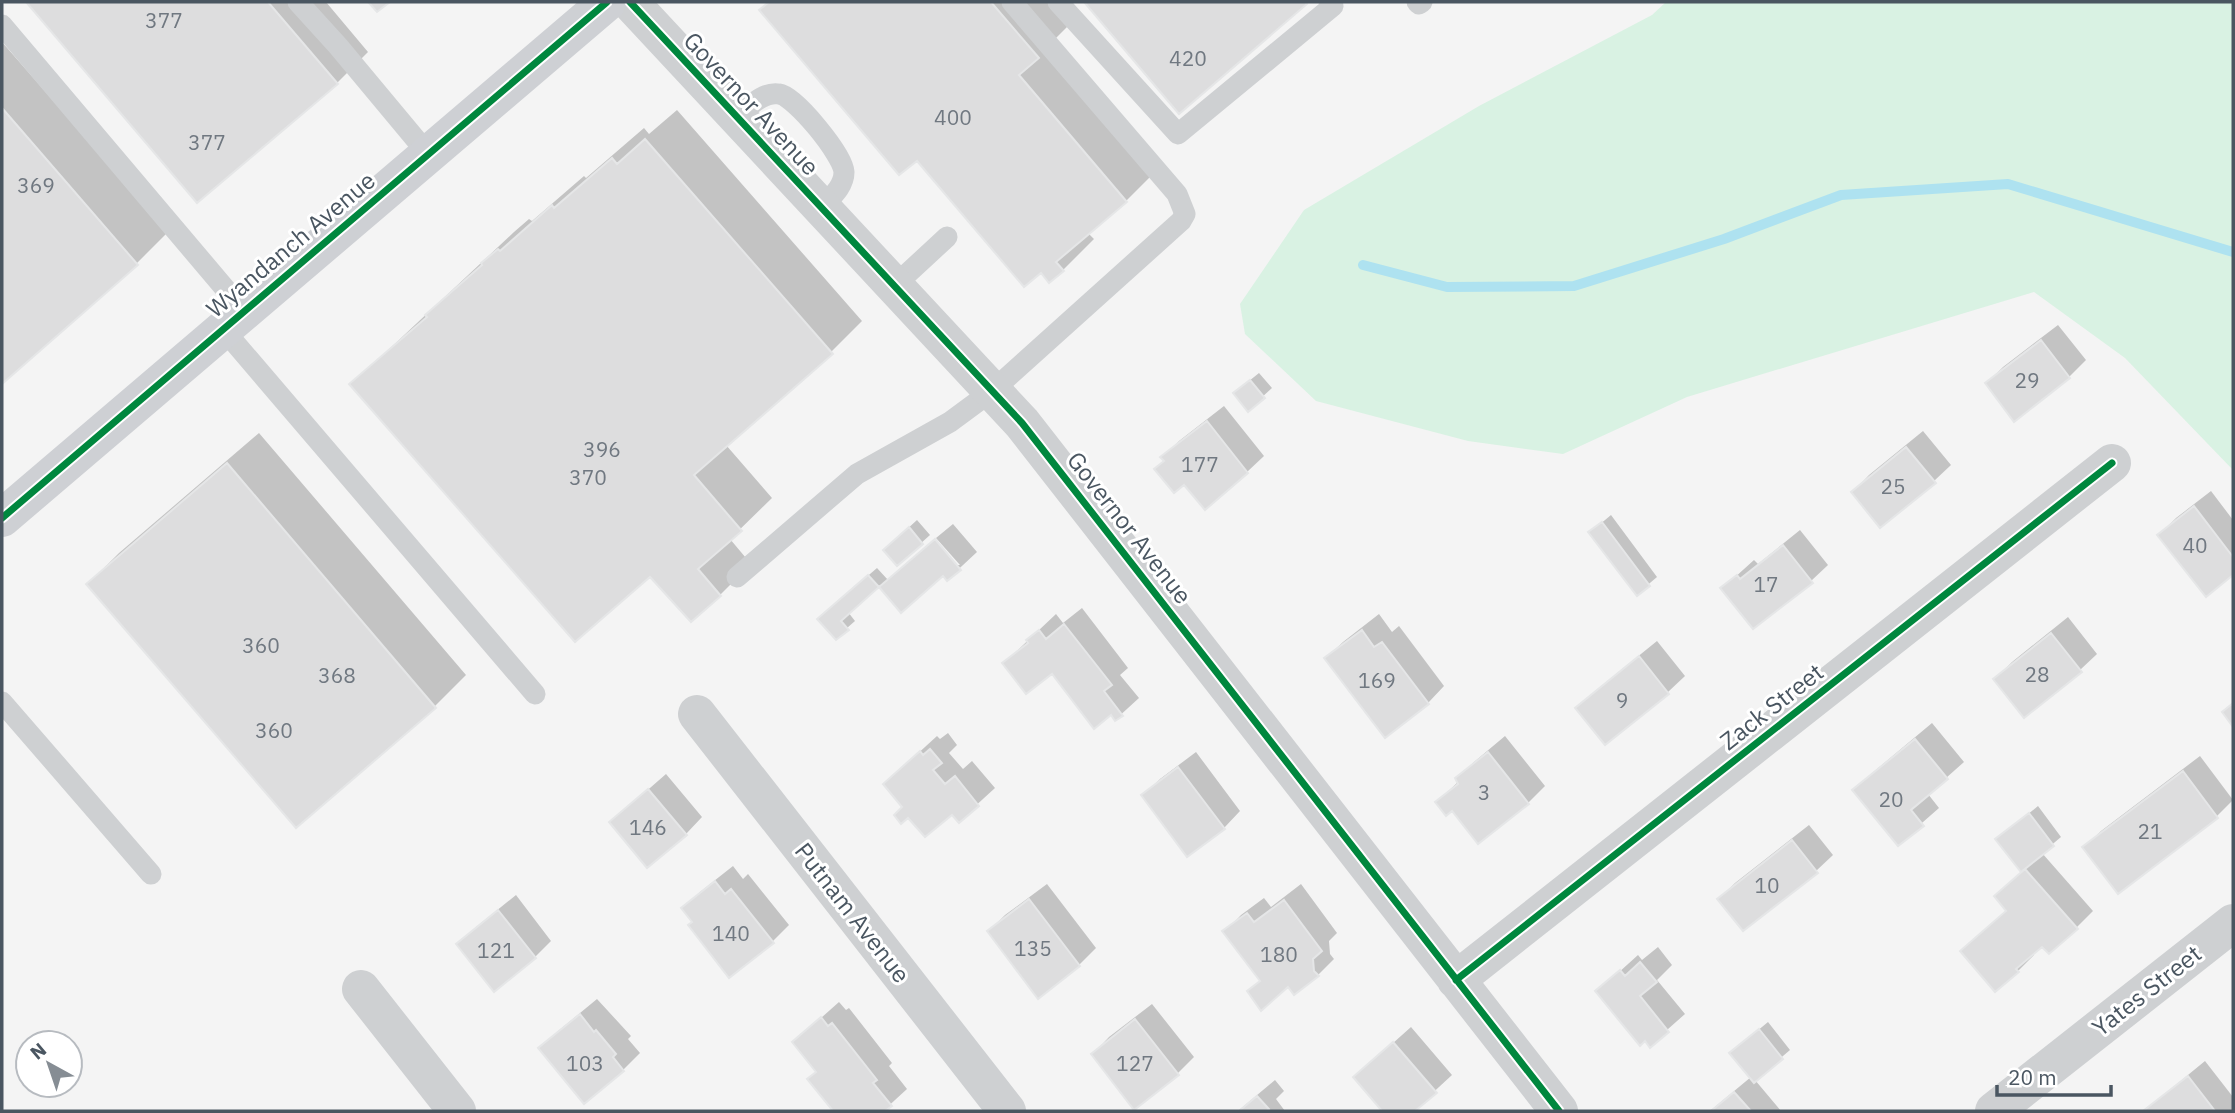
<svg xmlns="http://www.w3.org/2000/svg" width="2235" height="1113" font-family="'IBM Plex Sans',sans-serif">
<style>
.green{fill:#d9f2e3}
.shadow{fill:#0003}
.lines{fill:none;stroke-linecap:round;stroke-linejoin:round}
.stream{stroke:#aee2f0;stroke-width:10}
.building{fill:#ddddde;stroke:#e5e6e7;stroke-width:2}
.lane{stroke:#ced0d2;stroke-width:21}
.street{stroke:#ced0d2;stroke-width:38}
.secondary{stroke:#ced0d4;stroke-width:38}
.cycleway-casing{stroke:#fff;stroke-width:11}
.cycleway{stroke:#00873e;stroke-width:7}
.labels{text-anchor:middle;stroke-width:6;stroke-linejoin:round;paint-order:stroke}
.number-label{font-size:21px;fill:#707881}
.street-label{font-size:24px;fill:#4a5661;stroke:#fff}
</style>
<rect width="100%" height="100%" fill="#f4f4f4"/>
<path class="green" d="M1666,2H2233V470L2125,358L2034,292L1687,397L1563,454L1468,441L1316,401L1245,334L1240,304L1304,210L1479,106L1652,15Z"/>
<path class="shadow" d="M29,2H326L368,52L337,83L198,200Z
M770,2H1048L1068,26L1050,44L1157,170L1126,201L1088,233L1094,239L1063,270L917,158L762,10Z
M1086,2H1307L1180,111Z
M2,42L168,232L137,263L2,382Z
M677,110L862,321L831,352L726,445L772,498L730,539L751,564L720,595L650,574L352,384L514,232L529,219L532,221L584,176L586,178L644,128L649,134Z
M2058,325L2086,360L2069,377L2015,419L1987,383L2003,367Z
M1259,373L1272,388L1249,409L1244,385Z
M1224,406L1264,456L1247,472L1165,461L1163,458L1179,441Z
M1923,431L1951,465L1934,481L1853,492L1869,475Z
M259,433L466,675L435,706L296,825L88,584L119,553Z
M2211,491L2233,520V573L2206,595L2159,535L2176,518Z
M1611,515L1657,577L1637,594L1599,525Z
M917,520L930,535L898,564L893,542Z
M953,524L977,552L948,579L944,574L901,610L879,585L848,612L855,621L847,628L827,611L877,568L888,580L934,540L955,565H960L936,538Z
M1800,530L1828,565L1811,581L1723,588L1754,560L1758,564Z
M1082,608L1128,668L1120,675L1139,698L1116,719L1111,713L1052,672L1004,663L1056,614L1063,623Z
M1379,614L1392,632L1399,626L1444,686L1428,703L1385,735L1326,658L1343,642Z
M2068,617L2097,654L2080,670L1995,679L2012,662Z
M1657,641L1685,676L1668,692L1605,743L1578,709L1594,692Z
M1932,723L1964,762L1928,794L1939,808L1898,844L1854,791L1871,774Z
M948,733L957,745L949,753L963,769L972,761L995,788L960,820L953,812L904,807L902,768L937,736L940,739Z
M1505,736L1545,786L1528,803L1478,842L1452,808L1437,802L1459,781L1457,779L1474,762Z
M1196,752L1240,811L1224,828L1143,796L1160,779Z
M2200,756L2233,800L2217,816L2085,847L2101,831Z
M666,774L702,817L686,834L611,822Z
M2038,806L2061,837L2042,853L2093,911L2076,928L2042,944L2032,952L2034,955L2018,971L1995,990L2008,910L1996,896L2022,871L1998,839Z
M1809,825L1833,855L1816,871L1719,899L1735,883Z
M733,866L743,879L748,874L789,925L772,942L694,922L683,908L700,892Z
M1047,884L1096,948L1079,965L1038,996L989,931L1005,915Z
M1301,884L1337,933L1329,941L1330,954L1334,959L1318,975L1288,985L1261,980L1225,932L1241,915L1264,898L1271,907Z
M516,895L551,941L535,957L458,945L475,928Z
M1658,947L1672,965L1657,980L1685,1014L1650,1045L1597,992L1638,955L1642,960Z
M597,999L631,1036L628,1039L640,1053L623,1070L584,1102L540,1048L557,1032Z
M839,1002L846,1010L849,1008L892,1063L889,1066L907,1089L883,1111H835L809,1079L817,1071L794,1042Z
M1152,1004L1194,1057L1177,1074L1093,1054L1109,1037Z
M1768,1022L1790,1050L1755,1080L1781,1111H1710L1751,1077L1739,1046Z
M1411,1027L1452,1075L1413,1111H1384L1355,1077Z
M2205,1061L2233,1097V1109L2231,1111H2144Z
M1275,1080L1284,1091L1276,1099L1285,1111H1238Z"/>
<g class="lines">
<path class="stream" d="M1363,265L1447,287L1574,286L1724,239L1841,195L2008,184L2233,252"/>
</g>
<path class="building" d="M26,2H268L338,84L197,203Z
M368,2H390L377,12Z
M769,2H991L1039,58L1019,75L1127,202L1056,262L1064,271L1049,283L1041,273L1024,287L917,161L899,175L759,10Z
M1084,2H1305L1307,4L1179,114Z
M2,108L138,265L2,384Z
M645,139L833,354L694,475L742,531L698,569L721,596L691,622L650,577L575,642L349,384L427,317L425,315L482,265L481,263L498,249L500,251L552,205L554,208L612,158L617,164Z
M2041,340L2070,378L2014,422L1985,383Z
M1250,380L1265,398L1248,412L1233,393Z
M1207,421L1248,473L1205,510L1184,485L1174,493L1154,469L1164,461L1160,457Z
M1906,447L1936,483L1880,528L1851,492Z
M227,463L436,708L296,828L86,584Z
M2194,506L2233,557V575L2206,597L2157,535Z
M1602,522L1650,586L1637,596L1588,532Z
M909,527L923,544L897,566L883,550Z
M935,539L961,570L947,581L943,576L901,613L879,587Z
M1783,545L1813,583L1753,629L1720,588L1737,575L1740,579Z
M868,575L879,587L841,621L849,630L836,640L817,619Z
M1064,624L1112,685L1104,691L1123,716L1115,721L1111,715L1094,729L1052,674L1026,694L1002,663L1028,643L1026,640L1039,630L1046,639Z
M1362,630L1374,647L1382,642L1429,704L1385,738L1324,658Z
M2051,633L2082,672L2024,718L1993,679Z
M1639,656L1669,694L1605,745L1575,708Z
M2233,703V727L2222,712Z
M1915,739L1948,779L1911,810L1924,826L1898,846L1852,790Z
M930,749L942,763L933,770L945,784L955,776L979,806L959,823L952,815L925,837L908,818L901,824L894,815L902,807L883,784L920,751L923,755Z
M1488,752L1529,804L1478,844L1452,811L1446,816L1435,802L1458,784L1455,778Z
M1178,767L1225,829L1187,857L1141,795Z
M2183,771L2218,818L2118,894L2082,847Z
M648,789L687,835L647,868L609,822Z
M2029,813L2054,846L2021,872L1995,839Z
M1792,840L1818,873L1743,931L1717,899Z
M2025,869L2078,929L2049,954L2042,947L2016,969L2019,972L1995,992L1960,951L2006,911L1994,896Z
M715,881L725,894L731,889L774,943L729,978L688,925L692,922L681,908Z
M1029,899L1080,966L1038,999L987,931Z
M1284,900L1322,951L1313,959L1314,971L1319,976L1294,995L1288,987L1261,1011L1247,991L1260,981L1222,931L1247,913L1254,922Z
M498,910L536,958L494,992L456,944Z
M1640,962L1657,982L1640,996L1669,1032L1650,1048L1645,1041L1640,1046L1595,991L1620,970L1625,976Z
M580,1014L594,1032L596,1030L616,1054L613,1057L624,1071L584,1104L538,1048Z
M821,1017L828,1026L832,1023L877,1080L873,1083L892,1106L885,1111H833L807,1079L816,1072L792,1042Z
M1135,1019L1179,1075L1134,1110L1091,1054Z
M1759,1029L1783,1059L1754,1083L1729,1053Z
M1393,1042L1437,1093L1415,1111H1382L1353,1077Z
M2188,1076L2215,1111H2143Z
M1734,1092L1751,1111H1711Z
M1257,1096L1269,1109L1266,1111H1239Z"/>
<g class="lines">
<path class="lane" d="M298,2L338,46L428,154
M1058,2L1178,134L1333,6L1329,2
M1417,2L1419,4L1422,2
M2,25L244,311
M736,117C748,108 763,91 779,94C795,96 843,155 844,172C844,187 831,197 821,208
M894,286L947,237
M223,329L535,694
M737,577L857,474L950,422L992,391L1181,221L1185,214L1177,194L1012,2
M2,702L151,874"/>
<path class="street" d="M630,2L1022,423L1559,1111
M697,714L1007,1111
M1456,980L2112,463
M361,989L457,1111
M1994,1111L2233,923"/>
<path class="secondary" d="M2,518L607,2"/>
<defs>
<path id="cycleway" d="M630,2L1022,423L1559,1111
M2,518L607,2
M1456,980L2112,463"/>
</defs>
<use href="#cycleway" class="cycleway-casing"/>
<use href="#cycleway" class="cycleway"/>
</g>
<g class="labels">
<g class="number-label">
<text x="164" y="28">377</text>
<text x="1188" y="66">420</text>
<text x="953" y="125">400</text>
<text x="207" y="150">377</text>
<text x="36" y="193">369</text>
<text x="2027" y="388">29</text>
<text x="602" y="457">396</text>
<text x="1200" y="472">177</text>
<text x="588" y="485">370</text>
<text x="1893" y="494">25</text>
<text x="2195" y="553">40</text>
<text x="1766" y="592">17</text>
<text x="261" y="653">360</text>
<text x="2037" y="682">28</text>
<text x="337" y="683">368</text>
<text x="1377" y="688">169</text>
<text x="1622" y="708">9</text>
<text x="274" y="738">360</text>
<text x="1484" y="800">3</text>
<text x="1891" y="807">20</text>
<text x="648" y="835">146</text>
<text x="2150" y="839">21</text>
<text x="1767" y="893">10</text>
<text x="731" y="941">140</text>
<text x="1033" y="956">135</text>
<text x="496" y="958">121</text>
<text x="1279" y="962">180</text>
<text x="585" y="1071">103</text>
<text x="1135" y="1071">127</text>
</g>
<g class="street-label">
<text transform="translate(751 104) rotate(47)" y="8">Governor Avenue</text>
<text transform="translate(291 245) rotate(-40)" y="8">Wyandanch Avenue</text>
<text transform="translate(1129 528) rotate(52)" y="8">Governor Avenue</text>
<text transform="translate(1772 707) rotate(-38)" y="8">Zack Street</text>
<text transform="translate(852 913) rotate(52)" y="8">Putnam Avenue</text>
<text transform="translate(2147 991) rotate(-38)" y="8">Yates Street</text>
</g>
</g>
<rect width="2235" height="1113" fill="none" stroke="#4a5661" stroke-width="7"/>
<g transform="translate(49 1064) rotate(320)"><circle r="33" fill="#ffffff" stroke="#b7bbc0" stroke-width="2"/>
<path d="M0-5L12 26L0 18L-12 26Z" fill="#868d94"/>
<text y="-10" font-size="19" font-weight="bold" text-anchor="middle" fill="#4a5661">N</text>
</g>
<path d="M1997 1085v10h114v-10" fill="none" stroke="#4a5661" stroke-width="3.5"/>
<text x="2008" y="1085" font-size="21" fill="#4a5661" stroke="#ffffff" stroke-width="5" paint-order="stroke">20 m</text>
</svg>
